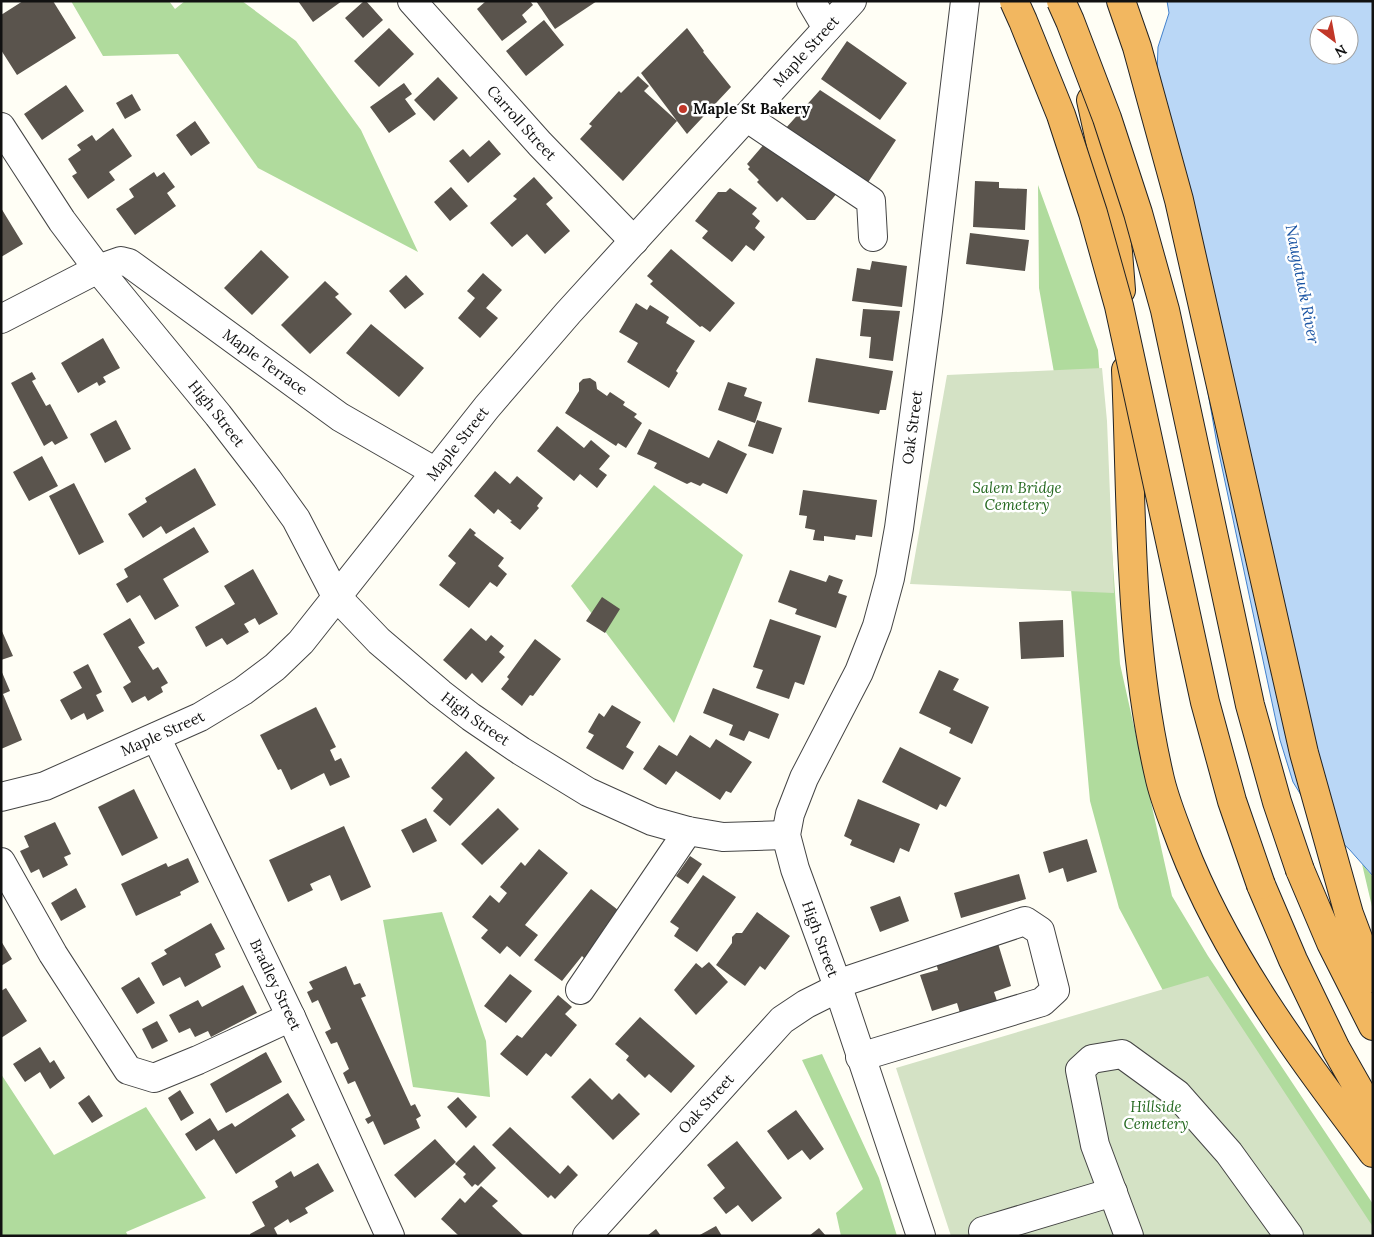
<svg xmlns="http://www.w3.org/2000/svg" width="1374" height="1237" font-family="Lora,serif">
<style>
.forest{fill:#b0db9d}
.cemetery{fill:#d4e2c5}
.water{fill:#bad7f6;stroke:#4281cc;fill-rule:evenodd}
.building{fill:#5a544d}
.lines{fill:none;stroke-linecap:round;stroke-linejoin:round}
.minor-casing{stroke:#444;stroke-width:30}
.highway-casing{stroke:#222;stroke-width:30}
.minor{stroke:#fff;stroke-width:28}
.highway{stroke:#f2b760;stroke-width:28}
.highway-bridge-casing{stroke:#222;stroke-width:30;stroke-linecap:butt}
.highway-bridge{stroke:#f2b760;stroke-width:28}
.poi-dot{fill:#c13729;stroke:#fff;stroke-width:2}
.labels{text-anchor:middle;stroke-width:5;stroke-linejoin:round;paint-order:stroke}
.street-label{font-size:15px;fill:#111;stroke:#fff}
.poi-label{font-size:15px;font-weight:bold;fill:#111;stroke:#fff;text-anchor:start}
.park-label{font-size:15px;font-style:italic;fill:#256920;stroke:#fff}
.water-label{font-size:16px;font-style:italic;fill:#1a54a3;stroke:#fff}
</style>
<rect width="100%" height="100%" fill="#fffef5"/>
<path class="forest" d="M71,1H169L175,9L185,1H242L296,41L361,130L418,252L258,168L178,54L103,56Z
M1038,185L1098,350L1120,664L1172,896L1208,956L1373,1204V1236L1168,1000L1119,908L1090,801L1067,545L1058,395L1039,288Z
M654,485L743,555L674,723L571,586Z
M1362,864L1373,877V911Z
M442,912L486,1041L490,1097L413,1087L383,920Z
M822,1054L879,1178L897,1236H841L836,1213L863,1189L802,1060Z
M1,1074L54,1155L146,1107L206,1198L126,1232L128,1236H1Z"/>
<path class="cemetery" d="M1102,368L1107,421L1114,593L910,584L947,375Z
M1208,976L1373,1227V1236H951L896,1068Z"/>
<path class="water" d="M1167,1H1373V876L1349,849L1315,818L1293,782L1280,740L1217,444L1156,97L1158,47L1169,13ZM1319,25H1349V55H1319Z"/>
<path class="building" d="M23,1H53L76,38L17,75L1,50V15Z
M298,1H342L313,22Z
M364,1H366L383,20L363,38L345,18Z
M486,1H530L533,5L522,15L527,22L502,41L477,9Z
M536,1H597L555,29Z
M544,20L564,45L526,76L506,51Z
M389,28L414,54L379,87L354,61Z
M687,28L704,51L703,52L731,87L687,134L677,121L623,181L580,139L592,126L589,124L619,91L621,93L638,76L649,86L644,91L677,121L641,73Z
M847,41L907,83L880,120L821,79Z
M438,77L458,98L434,121L414,100Z
M404,83L412,94L405,99L416,114L389,133L370,107Z
M66,85L84,111L42,140L24,114Z
M820,90L896,140L867,184L785,129Z
M132,94L141,110L125,119L116,103Z
M195,121L210,143L191,156L176,135Z
M113,128L132,156L109,172L115,180L88,199L72,176L77,173L68,159L81,150L77,145L92,135L96,141Z
M489,140L501,154L468,183L449,161L463,149L470,157Z
M765,143L838,192L815,220H807L782,197L777,202L757,182L759,180L748,169L750,167L747,164Z
M154,172L157,177L164,172L175,187L167,193L176,206L135,235L116,209L134,197L129,189Z
M534,177L553,198L546,204L570,231L545,254L527,234L512,247L490,223L517,199L513,196Z
M975,181L999,182V188L1027,189L1025,230L973,227Z
M451,187L468,206L450,221L434,202Z
M730,188L757,208L752,214L760,221L755,228L765,237L754,251L746,245L732,262L702,238L708,231L695,221L718,192H726Z
M1,208L23,244L1,257Z
M970,233L1029,240L1025,271L966,264Z
M671,249L735,303L710,332L702,326L700,327L650,284L653,281L647,276Z
M261,250L289,277L252,315L224,288Z
M872,261L907,266L902,307L852,301L857,268L870,270Z
M483,273L502,290L486,308L498,318L480,338L458,318L475,298L467,291Z
M406,275L424,294L405,309L389,291Z
M325,281L339,294L335,297L352,314L310,354L281,325Z
M636,303L647,310L650,305L669,317L666,323L695,341L676,371L678,373L669,388L627,362L638,343L619,332Z
M863,309L900,311L893,361L869,358L871,337L860,336Z
M371,324L424,368L399,397L346,353Z
M103,338L120,368L103,377L106,382L99,386L97,382L78,393L61,363Z
M816,358L893,371L886,410H880L879,414L808,402Z
M32,372L36,379L32,381L46,406L50,404L68,438L55,445L52,441L44,446L11,383Z
M590,378L596,382L597,389L607,396L610,392L625,402L623,405L637,414L634,417L642,423L626,448L618,443L616,446L565,413L579,391V383L583,379Z
M728,382L747,388L744,396L762,402L755,423L718,410Z
M116,420L131,449L105,463L90,434Z
M757,420L782,428L773,454L748,446Z
M557,426L584,448L591,440L610,456L599,469L607,475L597,488L580,474L574,481L537,451Z
M649,429L709,458L718,440L747,454L727,494L703,483L700,486L691,482L687,484L654,468L657,463L637,454Z
M42,456L58,486L29,501L13,472Z
M195,468L216,505L166,534L161,526L143,538L128,514L147,502L145,498Z
M495,471L510,484L517,476L543,498L537,506L539,508L520,530L510,522L512,521L498,509L494,514L474,496Z
M74,483L104,542L79,555L49,496Z
M803,490L877,500L872,537L856,535L855,540L824,536V541L813,540L815,530L805,528L807,516L799,515Z
M194,527L209,552L163,579L179,606L155,620L140,595L127,603L116,584L128,577L124,569Z
M470,528L476,533L474,535L504,558L498,566L507,574L497,587L490,582L469,608L439,585L456,563L448,556Z
M253,569L278,614L259,625L255,618L244,624L249,632L227,645L222,638L206,647L195,627L235,604L224,586Z
M790,570L826,582L829,575L843,580L838,593L847,596L836,628L795,614L797,609L778,602Z
M602,597L620,609L605,633L586,621Z
M130,618L145,643L138,647L153,670L158,667L168,683L161,687L163,692L148,701L145,696L132,703L123,687L131,682L103,634Z
M770,619L821,636L804,685L795,682L789,699L756,688L763,670L753,667Z
M1063,620L1064,657L1021,659L1019,622Z
M471,628L486,641L491,635L504,646L499,652L505,657L482,683L472,673L466,680L443,660Z
M1,629L13,656L1,660Z
M535,639L561,659L533,696L530,695L522,706L501,689L509,679L507,677Z
M88,664L102,692L96,695L104,711L87,720L84,713L71,720L60,700L82,688L73,672Z
M1,670L10,691L3,694L22,740L1,749Z
M939,670L959,679L953,690L989,707L972,744L949,733L951,728L919,713Z
M713,688L779,714L769,739L749,731L744,741L729,735L733,725L703,713Z
M612,705L641,722L626,747L634,752L623,770L586,748L594,735L588,732L599,713L604,717Z
M316,707L336,747L330,750L335,761L341,758L350,777L330,786L324,773L291,790L281,769L278,770L260,735Z
M690,735L710,748L716,739L752,762L731,793L726,791L720,800L676,771L666,785L643,769L659,745L677,756Z
M900,747L961,778L946,807L940,804L937,810L882,782Z
M466,751L495,778L450,826L433,811L443,799L431,788Z
M134,789L158,838L122,856L98,807Z
M858,799L920,824L909,852L900,848L894,863L850,845L852,840L844,836Z
M498,808L519,829L482,865L461,844Z
M426,818L437,841L413,853L401,830Z
M55,822L71,854L64,857L68,865L43,878L39,869L31,873L20,851L29,847L24,836Z
M344,826L371,887L341,901L330,875L310,884L313,890L288,902L269,860Z
M1087,839L1097,872L1067,882L1063,868L1049,873L1043,852Z
M539,849L568,873L525,925L538,935L520,957L507,946L500,954L481,938L488,930L472,917L490,895L499,903L507,893L500,887L521,862L525,866Z
M690,856L702,864L688,884L676,876Z
M188,858L199,882L180,892L181,895L136,916L121,884L166,863L168,867Z
M1019,874L1026,899L961,918L954,893Z
M703,875L736,897L697,952L674,936L679,928L670,922Z
M76,888L86,907L61,921L51,903Z
M591,889L618,910L603,930L607,932L585,959L582,956L562,981L534,960Z
M900,896L909,921L880,932L870,907Z
M757,912L790,936L765,970L760,966L745,986L716,965L732,943V937L736,933H742Z
M211,923L225,949L215,954L221,967L185,987L180,977L163,986L151,963L167,954L164,950Z
M996,937L1011,986L994,992L997,1001L960,1013L957,1003L932,1011L920,975L938,970L934,956Z
M1,941L12,959L1,966Z
M709,962L728,982L696,1015L674,990L696,963L702,968Z
M346,966L354,985L360,983L366,996L361,998L411,1106L415,1104L421,1116L416,1119L420,1128L384,1145L373,1121L368,1124L365,1119L371,1116L355,1081L348,1084L343,1073L349,1069L337,1042L331,1044L325,1032L331,1029L318,1000L312,1003L307,992L313,989L309,982Z
M510,974L532,991L506,1023L484,1006Z
M139,977L155,1003L137,1014L121,988Z
M243,985L257,1013L211,1037L208,1031L195,1037L190,1028L179,1033L169,1015L198,1000L202,1007Z
M6,988L27,1021L1,1038V991Z
M558,995L572,1007L565,1014L577,1025L551,1057L546,1053L527,1076L500,1054L517,1035L522,1038Z
M640,1017L695,1066L671,1093L649,1074L645,1078L626,1060L629,1056L615,1044Z
M157,1021L168,1041L152,1049L142,1029Z
M40,1047L50,1063L54,1060L65,1078L50,1089L40,1072L25,1082L13,1064Z
M266,1052L282,1082L226,1113L210,1084Z
M590,1078L612,1100L619,1093L640,1114L613,1140L571,1097Z
M180,1090L194,1113L181,1121L168,1098Z
M288,1093L305,1120L291,1129L296,1136L236,1174L214,1139L196,1151L185,1134L210,1118L218,1131L232,1123L235,1127Z
M89,1095L103,1116L92,1123L78,1103Z
M458,1097L477,1117L466,1128L447,1107Z
M796,1110L824,1149L810,1160L802,1150L788,1160L767,1131Z
M510,1127L560,1174L568,1165L578,1175L555,1199L551,1195L548,1198L492,1145Z
M435,1139L456,1162L415,1198L394,1175Z
M737,1141L782,1198L752,1222L738,1205L726,1214L713,1198L725,1188L707,1165Z
M474,1145L496,1168L478,1186L475,1184L472,1187L463,1177L466,1174L455,1164Z
M318,1163L334,1191L305,1208L308,1213L290,1223L288,1219L274,1228L278,1236H250V1234L265,1226L252,1202L278,1187L275,1181L291,1171L294,1177Z
M481,1186L498,1201L492,1206L524,1236H459L441,1219L460,1198L465,1203Z
M716,1226L722,1236H698Z
M819,1228L826,1236H809Z
M656,1229L661,1236H647Z"/>
<g class="lines">
<defs>
<g id="minor">
<path id="s1" d="M412,1L540,144L634,241"/>
<path d="M811,1L827,28"/>
<path d="M746,117L871,201L873,237"/>
<path id="s2" d="M1,127L62,221L98,269L218,415L268,480L296,519L336,596L379,641L440,693L471,717L521,751L588,792L652,821L688,831L723,837L786,835"/>
<path id="s3" d="M1,319L98,269L121,261L129,263L340,417L434,471"/>
<path id="s4" d="M156,737L291,1017L390,1236"/>
<path id="s5" d="M1,797L45,786L200,717L243,691L275,667L301,642L487,407L568,313L852,1"/>
<path d="M1,862L53,954L128,1070L154,1078L198,1060L291,1017"/>
<path d="M837,984L1025,921L1040,931L1055,990L1042,1002L860,1057"/>
<path d="M580,990L688,831"/>
<path d="M983,1231L1113,1192"/>
<path id="s6" d="M587,1236L782,1020L806,1004L838,988"/>
<path id="s7" d="M921,1236L837,984L795,869L786,835L790,814L804,778L859,672L877,626L890,578L899,528L928,311L965,1"/>
<path d="M1129,1236L1095,1145L1080,1070L1092,1059L1122,1054L1177,1094L1229,1153L1289,1236"/>
</g>
<path id="highway" d="M1121,1L1137,47L1179,200L1304,753L1349,914L1373,978
M1091,100L1108,177L1118,252L1121,290
M1126,370C1132,507 1128,640 1159,775C1164,799 1174,822 1182,844C1226,958 1300,1056 1373,1153
M1300,870L1331,943L1373,1026
M1261,885L1293,960L1336,1049L1373,1114"/>
</defs>
<use href="#minor" class="minor-casing"/>
<use href="#highway" class="highway-casing"/>
<use href="#minor" class="minor"/>
<use href="#highway" class="highway"/>
<defs>
<path id="highway-bridge" d="M1014,1L1023,21L1061,115L1093,213L1119,306L1205,702L1232,801L1261,885
M1061,1L1070,21L1107,118L1138,213L1165,310L1250,705L1277,802L1300,870"/>
</defs>
<use href="#highway-bridge" class="highway-bridge-casing"/>
<use href="#highway-bridge" class="highway-bridge"/>
</g>
<circle class="poi-dot" cx="683" cy="109" r="5"/>
<g class="labels">
<g class="street-label">
<text dy="5" stroke="none"><textPath href="#s5" startOffset="1119">Maple Street</textPath></text>
<text dy="5" stroke="none"><textPath href="#s1" startOffset="164">Carroll Street</textPath></text>
<text dy="5" stroke="none"><textPath href="#s3" startOffset="310">Maple Terrace</textPath></text>
<text dy="5" stroke="none"><textPath href="#s2" startOffset="359">High Street</textPath></text>
<text dy="5" stroke="none"><textPath href="#s7" startOffset="854">Oak Street</textPath></text>
<text dy="5" stroke="none"><textPath href="#s5" startOffset="594">Maple Street</textPath></text>
<text dy="5" stroke="none"><textPath href="#s2" startOffset="764">High Street</textPath></text>
<text dy="5" stroke="none"><textPath href="#s5" startOffset="174">Maple Street</textPath></text>
<text transform="translate(820 939) rotate(70)" y="5">High Street</text>
<text dy="5" stroke="none"><textPath href="#s4" startOffset="275">Bradley Street</textPath></text>
<text dy="5" stroke="none"><textPath href="#s6" startOffset="178">Oak Street</textPath></text>
</g>
<g class="poi-label">
<text x="693" y="114">Maple St Bakery</text>
</g>
<g class="park-label">
<text x="1017" y="493">Salem Bridge<tspan x="1017" dy="17">Cemetery</tspan></text>
<text x="1156" y="1112">Hillside<tspan x="1156" dy="17">Cemetery</tspan></text>
</g>
<g class="water-label">
<text transform="translate(1303 284) rotate(79)" y="6">Naugatuck River</text>
</g>
</g>
<rect width="1374" height="1237" fill="none" stroke="#111111" stroke-width="5"/>
<g transform="translate(1334 40) rotate(148)"><circle r="24" fill="#ffffff" stroke="#a0a0a0"/>
<path d="M0-4L9 19L0 12L-9 19Z" fill="#c13729"/>
<text y="-8" font-size="14" font-weight="bold" text-anchor="middle" fill="#111111">N</text>
</g>
</svg>
